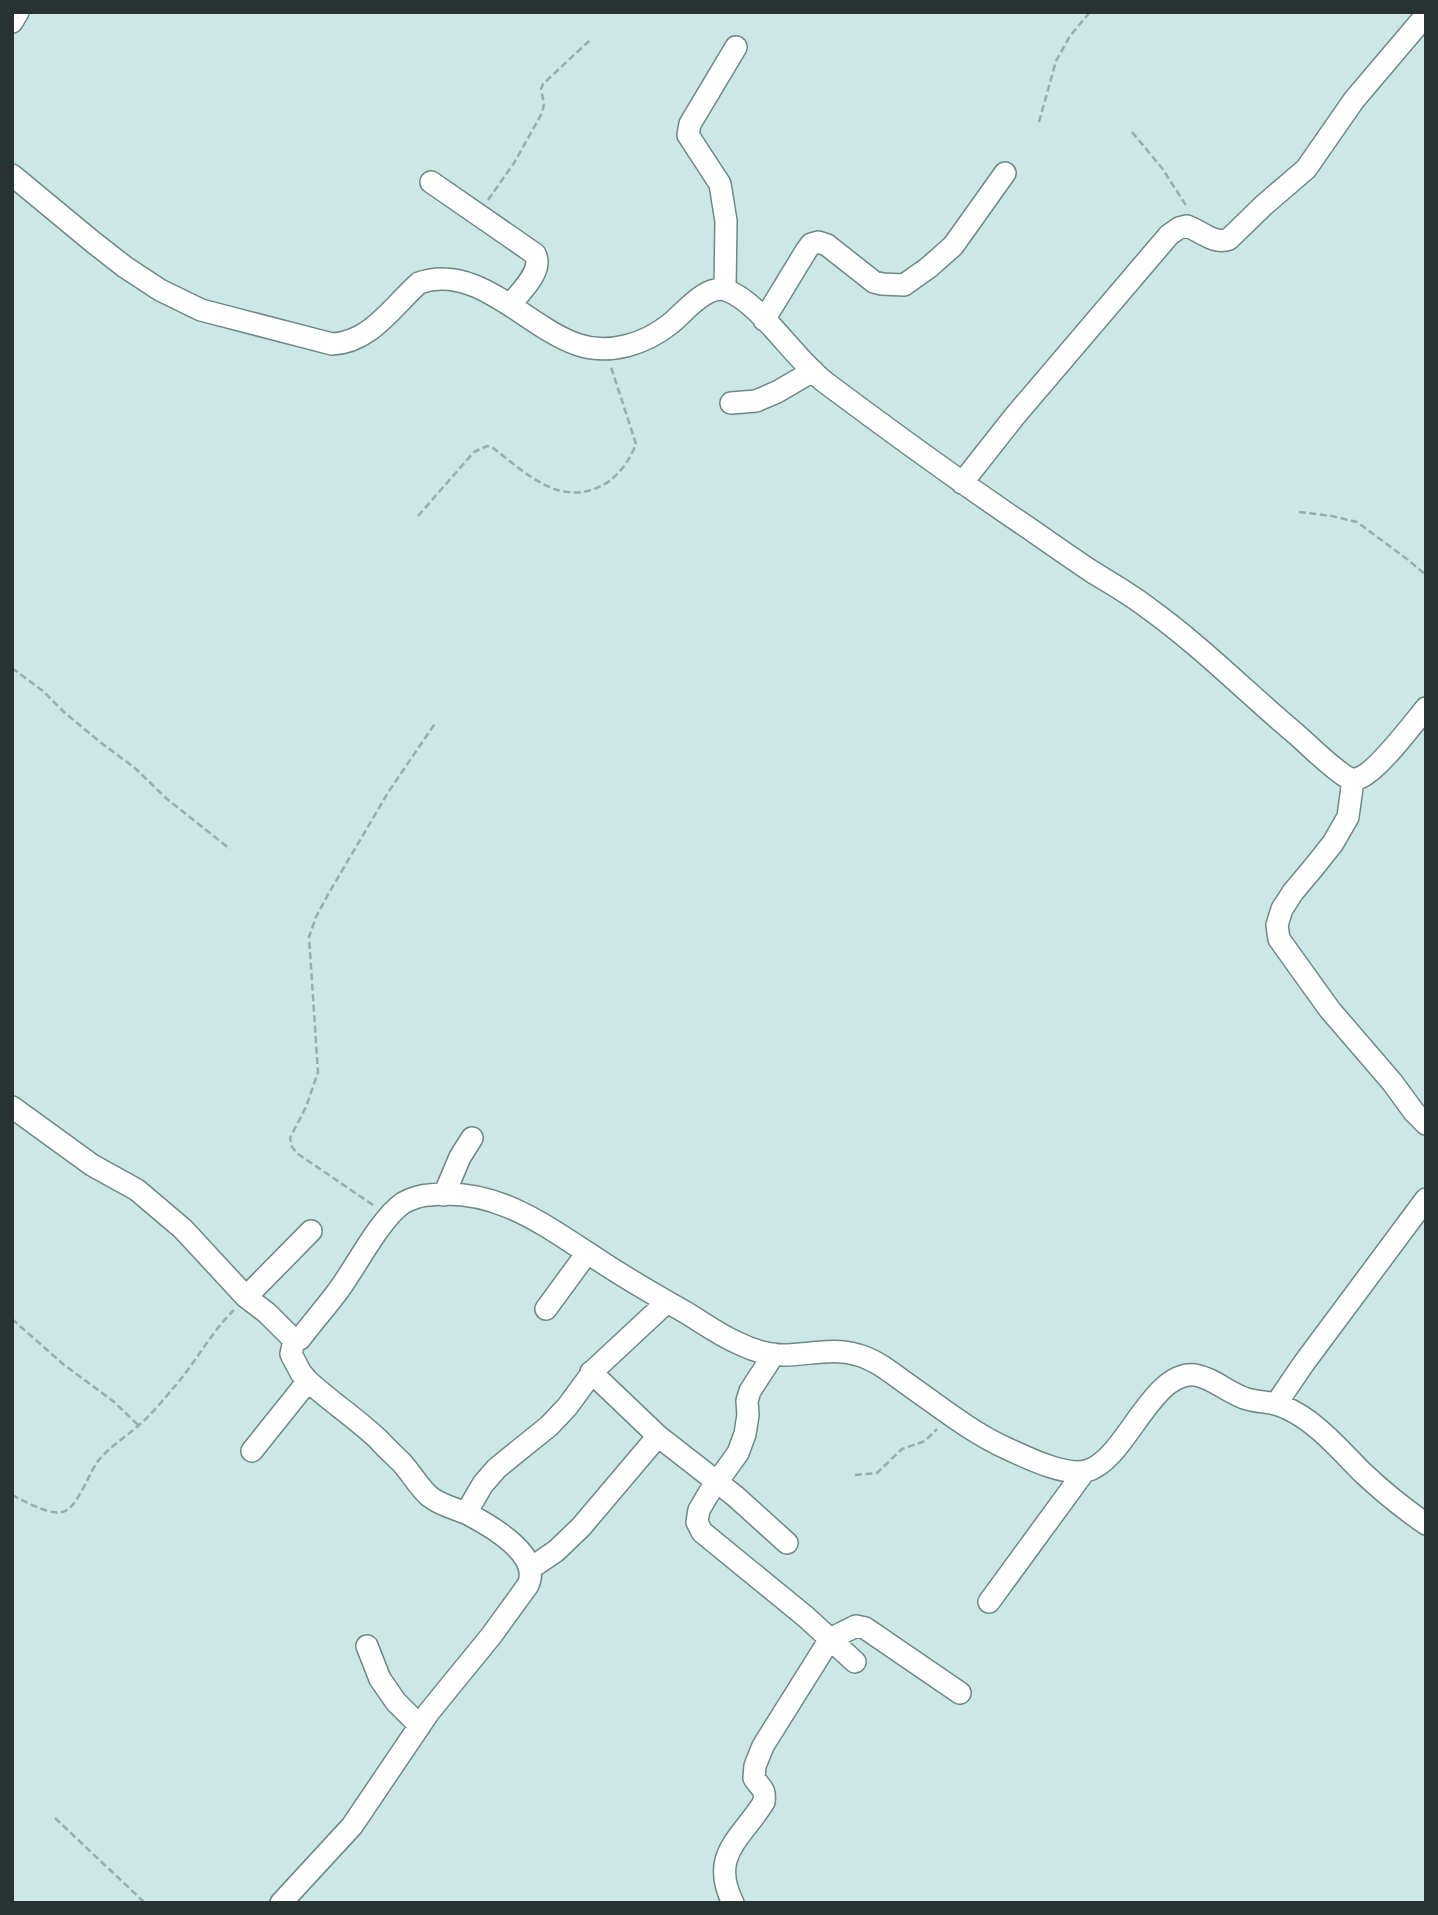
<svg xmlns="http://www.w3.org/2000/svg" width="1438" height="1915" font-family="Merriweather,serif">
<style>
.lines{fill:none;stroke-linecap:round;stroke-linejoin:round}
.minor-casing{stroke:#6d8887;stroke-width:24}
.path{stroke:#96aead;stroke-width:2.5;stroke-dasharray:7 3.5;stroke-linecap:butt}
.minor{stroke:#fff;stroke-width:21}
</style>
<rect width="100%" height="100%" fill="#cbe8e7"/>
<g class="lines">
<defs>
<path id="minor" d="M12,22L18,12
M12,175L93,242L125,267L160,290L201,310L332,344C370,343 393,306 419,283C478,262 528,329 579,345C610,355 645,344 670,324C684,313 706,284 726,290C760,302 794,359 826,383C893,433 960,482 1030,529C1050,543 1070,557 1091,571C1110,583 1130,594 1148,608C1201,646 1246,692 1296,734C1313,749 1329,766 1348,778C1354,779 1354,780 1359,778C1377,772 1412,725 1426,708
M431,182L535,254C544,271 520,292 510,305
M725,290L726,221L720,184L688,135L690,124L736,47
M764,320L806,251L811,244L818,242L827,245L874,282L882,284L904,285L928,268L953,246L1005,173
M731,403L756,401L777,392L813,371
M962,483L1014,417L1169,235L1179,228L1187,226C1201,231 1214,245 1229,239L1264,205L1306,169L1354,100L1426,15
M1353,780L1348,817L1333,843L1314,867L1293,892L1282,909L1277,925L1279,939L1330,1010L1392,1082L1414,1112L1426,1124
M12,1107L92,1165L137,1190L183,1229L246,1297L267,1313L294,1340L300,1339C312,1323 326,1307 338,1291C356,1267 379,1220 403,1203C410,1199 422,1195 429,1195C496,1187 544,1225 597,1259C625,1278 655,1295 685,1312C702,1322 719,1335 738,1343C752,1350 767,1355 783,1355C809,1355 833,1347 858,1355C877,1360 894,1375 910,1386C941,1408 974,1434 1008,1449C1028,1458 1064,1476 1086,1471C1125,1462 1151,1370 1195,1375C1213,1378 1227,1392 1244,1398C1257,1403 1272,1401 1284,1407C1314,1419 1340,1450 1362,1472C1382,1491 1403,1508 1426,1524
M444,1195L460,1157L472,1138
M246,1297L311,1231
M546,1309L587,1253
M774,1354L750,1391L747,1401L748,1415L745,1434L738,1453L709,1493L699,1510L697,1522L702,1532L806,1617L855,1662
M591,1372L658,1436L735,1496L787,1543
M1276,1404L1304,1363L1426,1199
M252,1451L308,1381
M466,1513L483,1484L497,1468L549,1426L567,1407L595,1369L667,1302
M531,1568L556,1551L581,1527L658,1436
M989,1602L1084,1472
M367,1646L380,1679L396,1702L420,1726
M281,1903L352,1826L429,1712L491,1636L528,1585C542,1555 491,1526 468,1514C455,1508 441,1506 429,1496C419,1487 411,1473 402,1463C394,1455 386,1448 379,1440C357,1419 331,1402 308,1381L301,1373L291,1354L294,1340
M733,1903C709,1855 741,1839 764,1802C766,1788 760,1788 754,1778L755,1766L763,1746L830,1639L856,1626L865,1628L960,1693"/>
</defs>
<use href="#minor" class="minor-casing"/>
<path class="path" d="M1039,122L1056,61L1070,36L1090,12
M1132,132L1162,168L1187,207
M488,200L514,163L542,113L544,104L541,89L543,84L589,41
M1299,512L1332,516L1357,522L1407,559L1426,575
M418,516L474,452L487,446L493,448C526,473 559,508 603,485C618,477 630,460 636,444L611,367
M12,668L43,691L65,713L100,742L135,768L167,799L230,849
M373,1205L298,1154L292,1147L290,1138L306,1107L318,1072L309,937L316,917L330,891L389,791L436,722
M12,1319L63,1364L113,1401L138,1425
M855,1475L877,1473L902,1449L925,1441L937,1429
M12,1495C25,1501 54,1519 67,1510C78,1504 90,1472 98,1461C110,1446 125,1438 139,1425C152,1414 164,1399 175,1386C196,1362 211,1332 234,1310
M55,1818L145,1903"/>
<use href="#minor" class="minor"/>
</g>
<rect width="1438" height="1915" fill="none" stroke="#273232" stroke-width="28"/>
</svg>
